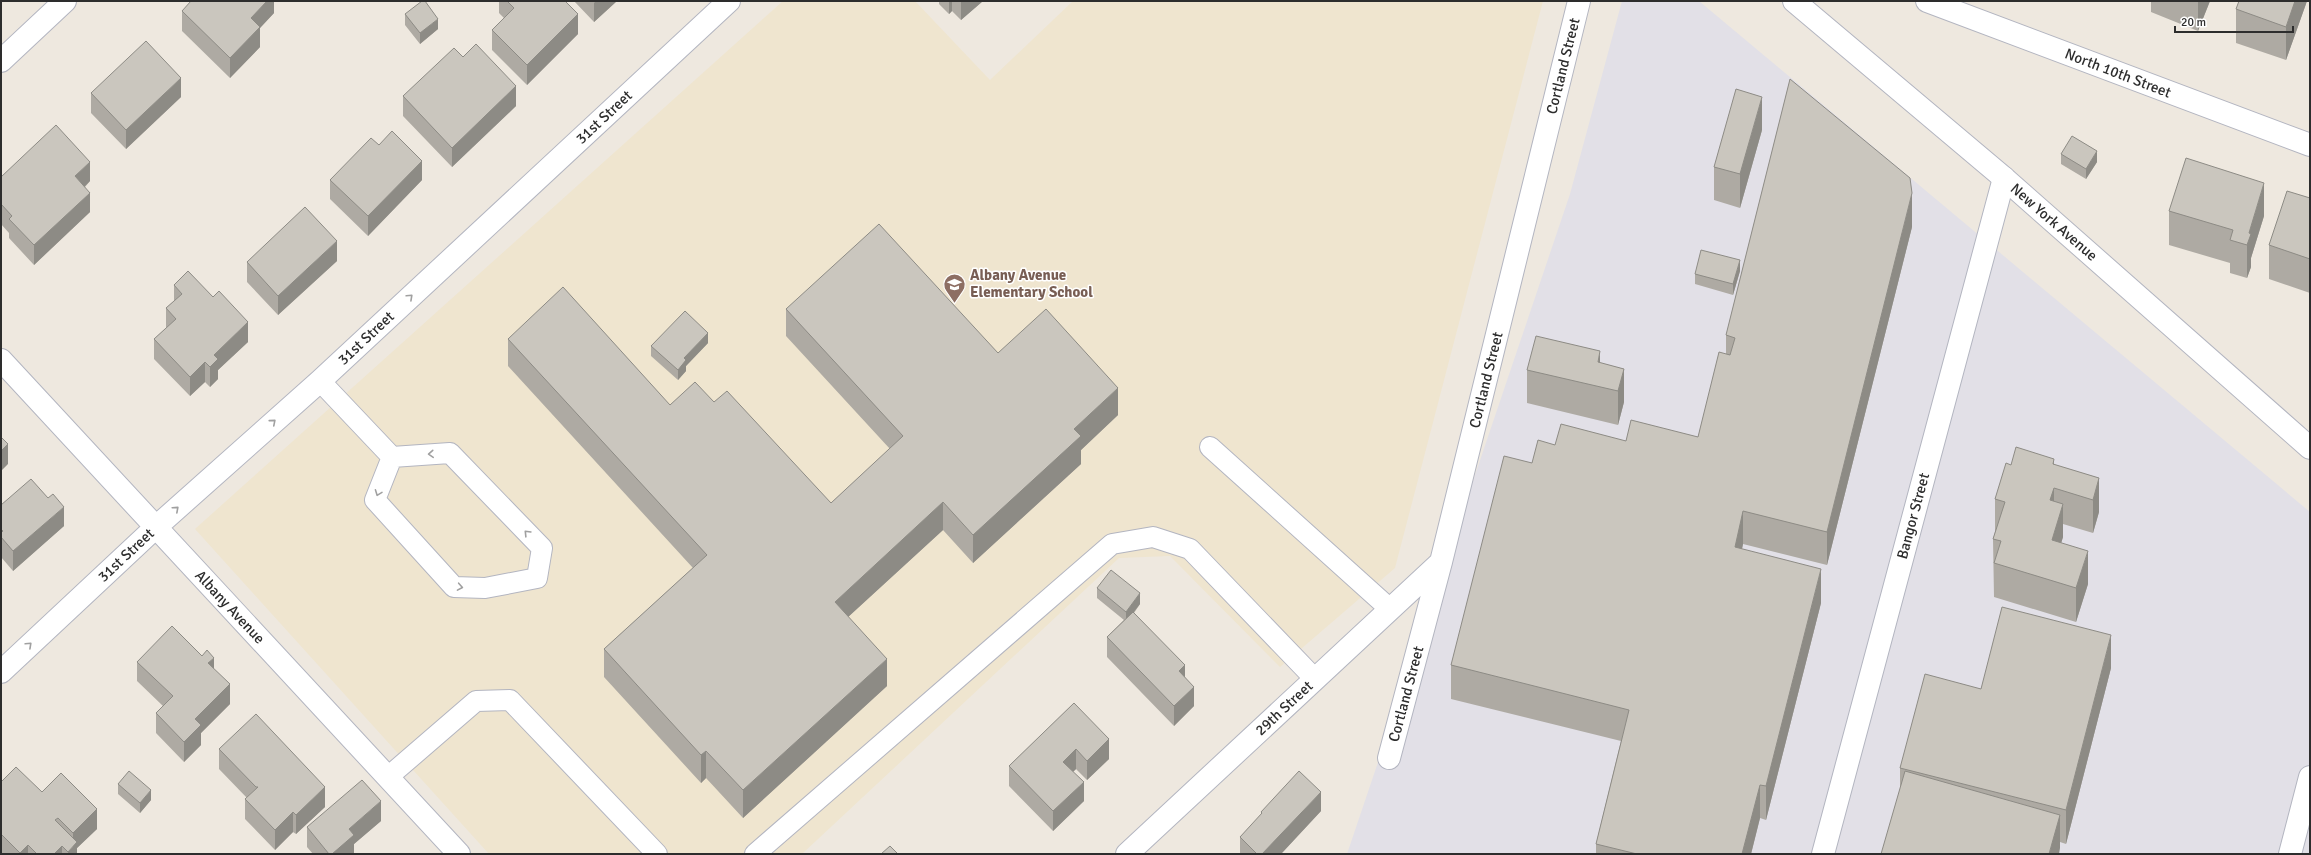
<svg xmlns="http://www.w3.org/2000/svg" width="2311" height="855" font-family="Signika,sans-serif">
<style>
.industrial{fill:#e2e0e7}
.education{fill:#efe5cf}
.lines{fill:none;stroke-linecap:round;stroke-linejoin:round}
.service-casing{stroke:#b3b5c0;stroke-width:22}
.minor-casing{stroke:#b3b5c0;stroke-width:24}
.tertiary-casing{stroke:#b3b5c0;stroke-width:24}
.service{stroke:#fff;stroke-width:20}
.minor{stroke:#fff;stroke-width:22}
.tertiary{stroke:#fff;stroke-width:22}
.wall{fill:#aeaaa3}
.shaded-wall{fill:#8d8b85}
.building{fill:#cac6be;stroke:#8d8b85}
.oneway{stroke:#a0a0a0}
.labels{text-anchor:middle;stroke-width:3;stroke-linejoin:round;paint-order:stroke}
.street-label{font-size:15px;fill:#2d2d2d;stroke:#fff}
.education-label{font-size:15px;font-weight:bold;fill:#785e54;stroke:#fff;text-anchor:start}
</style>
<rect width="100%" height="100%" fill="#eee8df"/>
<path class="industrial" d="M1622,1H1699L2310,512V854H1347L1570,194Z"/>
<path class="education" d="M783,1H915L990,80L1073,1H1543L1395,568L1280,667L1170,556L1119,558L802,854H489L195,529Z"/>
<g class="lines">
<defs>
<path id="service" d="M320,381L392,457L450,453L542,548L537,578L485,588L454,587L375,500L392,457
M1210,447L1390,609
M388,777L476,701L510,700L657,854
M755,854L1112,544L1153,537L1190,549L1315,679"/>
<path id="minor" d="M1927,1L2310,145
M1,61L65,1
M1,360L459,854
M1,672L156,527L320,381L729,1
M1389,758L1441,562L1579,1
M1127,854L1441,562
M1823,854L2004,178
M2290,854L2310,777"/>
<path id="tertiary" d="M1794,1L2004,178L2310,448"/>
</defs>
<use href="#service" class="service-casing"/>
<use href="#minor" class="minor-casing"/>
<use href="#tertiary" class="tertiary-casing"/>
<use href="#service" class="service"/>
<use href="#minor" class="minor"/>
<use href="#tertiary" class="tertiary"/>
</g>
<path class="wall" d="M274,1V13L260,28V47L230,78L182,31V11Z
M499,1H565L578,34L527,85L492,50V30L504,18L499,13Z
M574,1H617L594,22Z
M939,1H983L961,20L952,11L949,14L939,4Z
M2151,1H2210L2198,31L2151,12Z
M2307,1L2286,60L2236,43V9Z
M405,14L438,29L420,44L405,25Z
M463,57L516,106L452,167L403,116V96Z
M91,93L181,97L126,149L91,113Z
M1762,130L1740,208L1714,200V167Z
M379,145L422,180L368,236L330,199V180Z
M2061,154L2097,162L2086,179L2061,164Z
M1,177L90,181L85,187L90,212L34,265L9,238V233L1,224Z
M2310,198V293L2269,279V245Z
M2169,211L2264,216L2251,258V267L2247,278L2230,273V263L2169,245Z
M1912,227L1827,565L1743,544L1742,549L1821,603L1766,820L1760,818L1751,854H1596V844L1621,741L1451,699V665L1532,463L1555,445L1698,437L1726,354V335Z
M337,261L278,315L247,282V262Z
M1740,271L1733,295L1695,284V274Z
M174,285L248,342L218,370V379L210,387L205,382L190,396L154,359V339L166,328V308L174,301Z
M786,309L998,353L1118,415L1081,450V464L973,563L943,530L848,617L887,686L743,818L706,778L701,783L604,677V649L693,568L508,366V339L670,405L714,402L831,503L890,449L786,336Z
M708,343L686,366V371L678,380L651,356V346Z
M1600,363L1624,369V402L1618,425L1527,403V370Z
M2011,465H2054L2099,478V512L2093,533L2063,524V537L2061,543L2088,584L2076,622L1994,597L1993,539L1995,532V499Z
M1,505L64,526L13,571L1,557Z
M1097,588L1140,604L1134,613L1185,677L1194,706L1174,726L1107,657V637L1124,620L1097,598Z
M137,662L214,669L230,704L201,733V745L184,762L156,733V713L163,706L137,681Z
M2111,668L2066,844L2060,842V848L1900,786V768L1981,689Z
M1074,703L1109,759L1087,780L1076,769L1073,772L1084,801L1053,831L1009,786V766Z
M219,749L325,807L296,834L293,832L275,850L245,819V799L247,798L219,769Z
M1,782L97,829L77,848V854H1Z
M118,784L151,800L140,813L118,794Z
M1321,811L1281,854H1240V837L1261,815V812Z
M381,821L354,844V854H313L307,847V827Z"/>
<path class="shaded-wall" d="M267,1H274V13L260,28V47L230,78V58L251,18Z
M596,1H617L594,22V3Z
M949,1H952V11L949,14Z
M961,1H983L961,20Z
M2198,1H2210L2198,31Z
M2295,1H2307L2286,60V27Z
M578,14V34L527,85V65Z
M438,19V29L420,44V33Z
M181,78V97L126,149V130Z
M516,86V106L452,167V148Z
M1762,97V130L1740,208V174Z
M2097,151V162L2086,179V169Z
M422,161V180L368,236V216Z
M90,162V181L75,196V176Z
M2264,183V216L2251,258V267L2247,278V245L2249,233Z
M90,193V212L34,265V245Z
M1912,193V227L1827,565V532Z
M337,241V261L278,315V296Z
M1740,260V271L1733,295V284Z
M248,322V342L218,370V379L210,387V367L214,355Z
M708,333V343L686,366V371L678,380V370L684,358Z
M1600,351V385L1598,362Z
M205,362V382L190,396V377Z
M1624,369V402L1618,425V391Z
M1118,388V415L1081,450V464L973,563V535L1074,429Z
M8,444V464L1,471V451Z
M2054,459V521L2050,500L2053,464Z
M2099,478V512L2093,533V500Z
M943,502V530L835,629V602Z
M2063,504V537L2052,573V540Z
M64,507V526L13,571V551Z
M1743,511V544L1735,581V547Z
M2088,551V584L2076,622V588Z
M1821,569V603L1766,820V786Z
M1140,593V604L1126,622V612Z
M2111,635V668L2066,844V810Z
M214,658V677L208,663Z
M887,659V686L743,818V790Z
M1185,665V685L1179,671Z
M230,684V704L201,733V745L184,762V742L195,719Z
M1194,687V706L1174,726V706Z
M1109,739V759L1087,780V761Z
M1076,749V769L1063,781V762Z
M706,751V778L701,783V755Z
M1084,782V801L1053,831V811Z
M1760,785V818L1751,854H1742Z
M325,787V807L296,834V815Z
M151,790V800L140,813V803Z
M1321,792V811L1281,854H1262Z
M381,801V821L354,844V854H332L349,829Z
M97,809V829L77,848V854H68V852L73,847V833Z
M293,812V832L275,850V830Z
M2060,815V848L2059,854H2049Z
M28,845V854H20V853Z
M62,846V854H54Z"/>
<path class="building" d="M191,1H267L251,18L260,27L230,58L182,11Z
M422,1H425L438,19L420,33L405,14Z
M507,1H565L578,14L527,65L492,30L514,8Z
M2239,1H2295L2286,27L2236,9Z
M146,41L181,78L126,130L91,93Z
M476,44L516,86L452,148L403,96L454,48L463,57Z
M1790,79L1910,178L1912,193L1827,532L1743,511L1735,547L1821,569L1766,786L1760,785L1742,854H1637L1596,844L1629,710L1451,665L1504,456L1532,463L1538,440L1555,445L1561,424L1626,441L1631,420L1698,437L1719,352L1730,355L1735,338L1726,335Z
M1736,89L1762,97L1740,174L1714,167Z
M56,125L90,162L75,176L90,193L34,245L9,219L12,216L1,204V177Z
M392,131L422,161L368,216L330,180L371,138L379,145Z
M2072,136L2097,151L2086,169L2061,154Z
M2186,158L2264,183L2249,233L2251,234L2247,245L2230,240L2233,230L2169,211Z
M2287,191L2310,198V259L2269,245Z
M305,207L337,241L278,296L247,262Z
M879,224L998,353L1046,309L1118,388L1074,429L1081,436L973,535L943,502L835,602L887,659L743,790L706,751L701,755L604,649L707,555L508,339L563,287L670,405L695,382L714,402L727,391L831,503L903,436L786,309Z
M1701,250L1740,260L1733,284L1695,274Z
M188,271L213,297L219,291L248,322L214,355L218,359L210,367L205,362L190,377L154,339L176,319L166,308L182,294L174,285Z
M685,311L708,333L684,358L686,360L678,370L651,346Z
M1536,336L1600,351L1598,362L1624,369L1618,391L1527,370Z
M1,437L8,444L1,451Z
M2016,447L2054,459L2053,464L2099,478L2093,500L2054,488L2050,500L2063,504L2052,540L2088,551L2076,588L1994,563L2001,541L1993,539L2005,502L1995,499L2006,463L2011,465Z
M31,479L48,498L53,494L64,507L13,551L1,537V533L3,531L1,529V505Z
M1111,570L1140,593L1126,612L1097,588Z
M2002,607L2111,635L2066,810L1900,768L1925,674L1981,689Z
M1133,612L1185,665L1179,671L1194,687L1174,706L1107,637Z
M172,626L202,656L207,650L214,658L208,663L230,684L195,719L201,725L184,742L156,713L173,696L137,662Z
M1074,703L1109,739L1087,761L1076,749L1063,762L1084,782L1053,811L1009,766Z
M256,714L325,787L296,815L293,812L275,830L245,799L258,787H256L219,749Z
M16,767L42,792L61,773L97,809L73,833L58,818L55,820L77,842L68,852L62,846L54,854H37L28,845L20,853L1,834V782Z
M129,771L151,790L140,803L118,784Z
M1299,771L1321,792L1262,854H1257L1240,837L1262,813L1261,812Z
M1905,771L2060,815L2049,854H1881Z
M362,780L381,801L349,829L354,835L332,854H329L307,827Z
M890,846L898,854H881Z"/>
<defs><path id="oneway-chevron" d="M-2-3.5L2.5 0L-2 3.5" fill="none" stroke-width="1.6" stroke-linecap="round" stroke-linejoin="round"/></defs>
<g class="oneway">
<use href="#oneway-chevron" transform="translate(410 297) rotate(-43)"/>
<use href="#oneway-chevron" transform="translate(273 422) rotate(-41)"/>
<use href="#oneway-chevron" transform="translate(431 454) rotate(176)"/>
<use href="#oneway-chevron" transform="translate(378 493) rotate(111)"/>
<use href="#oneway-chevron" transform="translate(176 509) rotate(-42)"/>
<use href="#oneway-chevron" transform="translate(527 533) rotate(-134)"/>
<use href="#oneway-chevron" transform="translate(460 587) rotate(10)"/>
<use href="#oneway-chevron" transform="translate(29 645) rotate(-43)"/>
</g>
<defs>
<symbol id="school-pin" viewBox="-11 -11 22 30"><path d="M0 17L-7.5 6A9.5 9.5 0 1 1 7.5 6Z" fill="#8d6e63" stroke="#fff"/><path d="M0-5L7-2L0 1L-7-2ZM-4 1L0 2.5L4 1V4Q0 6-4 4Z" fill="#fff"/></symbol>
</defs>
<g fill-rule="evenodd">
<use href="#school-pin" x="942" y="272" width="25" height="34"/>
</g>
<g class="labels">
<g class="street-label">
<text transform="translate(1563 66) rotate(-76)" y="5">Cortland Street</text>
<text transform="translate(2118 73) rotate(21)" y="5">North 10th Street</text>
<text transform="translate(604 117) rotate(-43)" y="5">31st Street</text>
<text transform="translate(2054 222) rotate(41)" y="5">New York Avenue</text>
<text transform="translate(366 338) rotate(-43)" y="5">31st Street</text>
<text transform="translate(1486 380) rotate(-76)" y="5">Cortland Street</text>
<text transform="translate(1913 516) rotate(-75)" y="5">Bangor Street</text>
<text transform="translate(126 555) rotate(-43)" y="5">31st Street</text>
<text transform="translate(230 607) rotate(47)" y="5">Albany Avenue</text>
<text transform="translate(1406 694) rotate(-75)" y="5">Cortland Street</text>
<text transform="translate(1284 708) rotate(-43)" y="5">29th Street</text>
</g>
<g class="education-label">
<text x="970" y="280">Albany Avenue<tspan x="970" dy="17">Elementary School</tspan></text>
</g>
</g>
<rect width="2311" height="855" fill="none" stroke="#2d2d2d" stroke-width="4"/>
<path d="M2175 26v6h118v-6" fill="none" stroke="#2d2d2d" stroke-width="2"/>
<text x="2181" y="26" font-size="12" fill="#2d2d2d" stroke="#ffffff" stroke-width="3" paint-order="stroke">20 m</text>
</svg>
